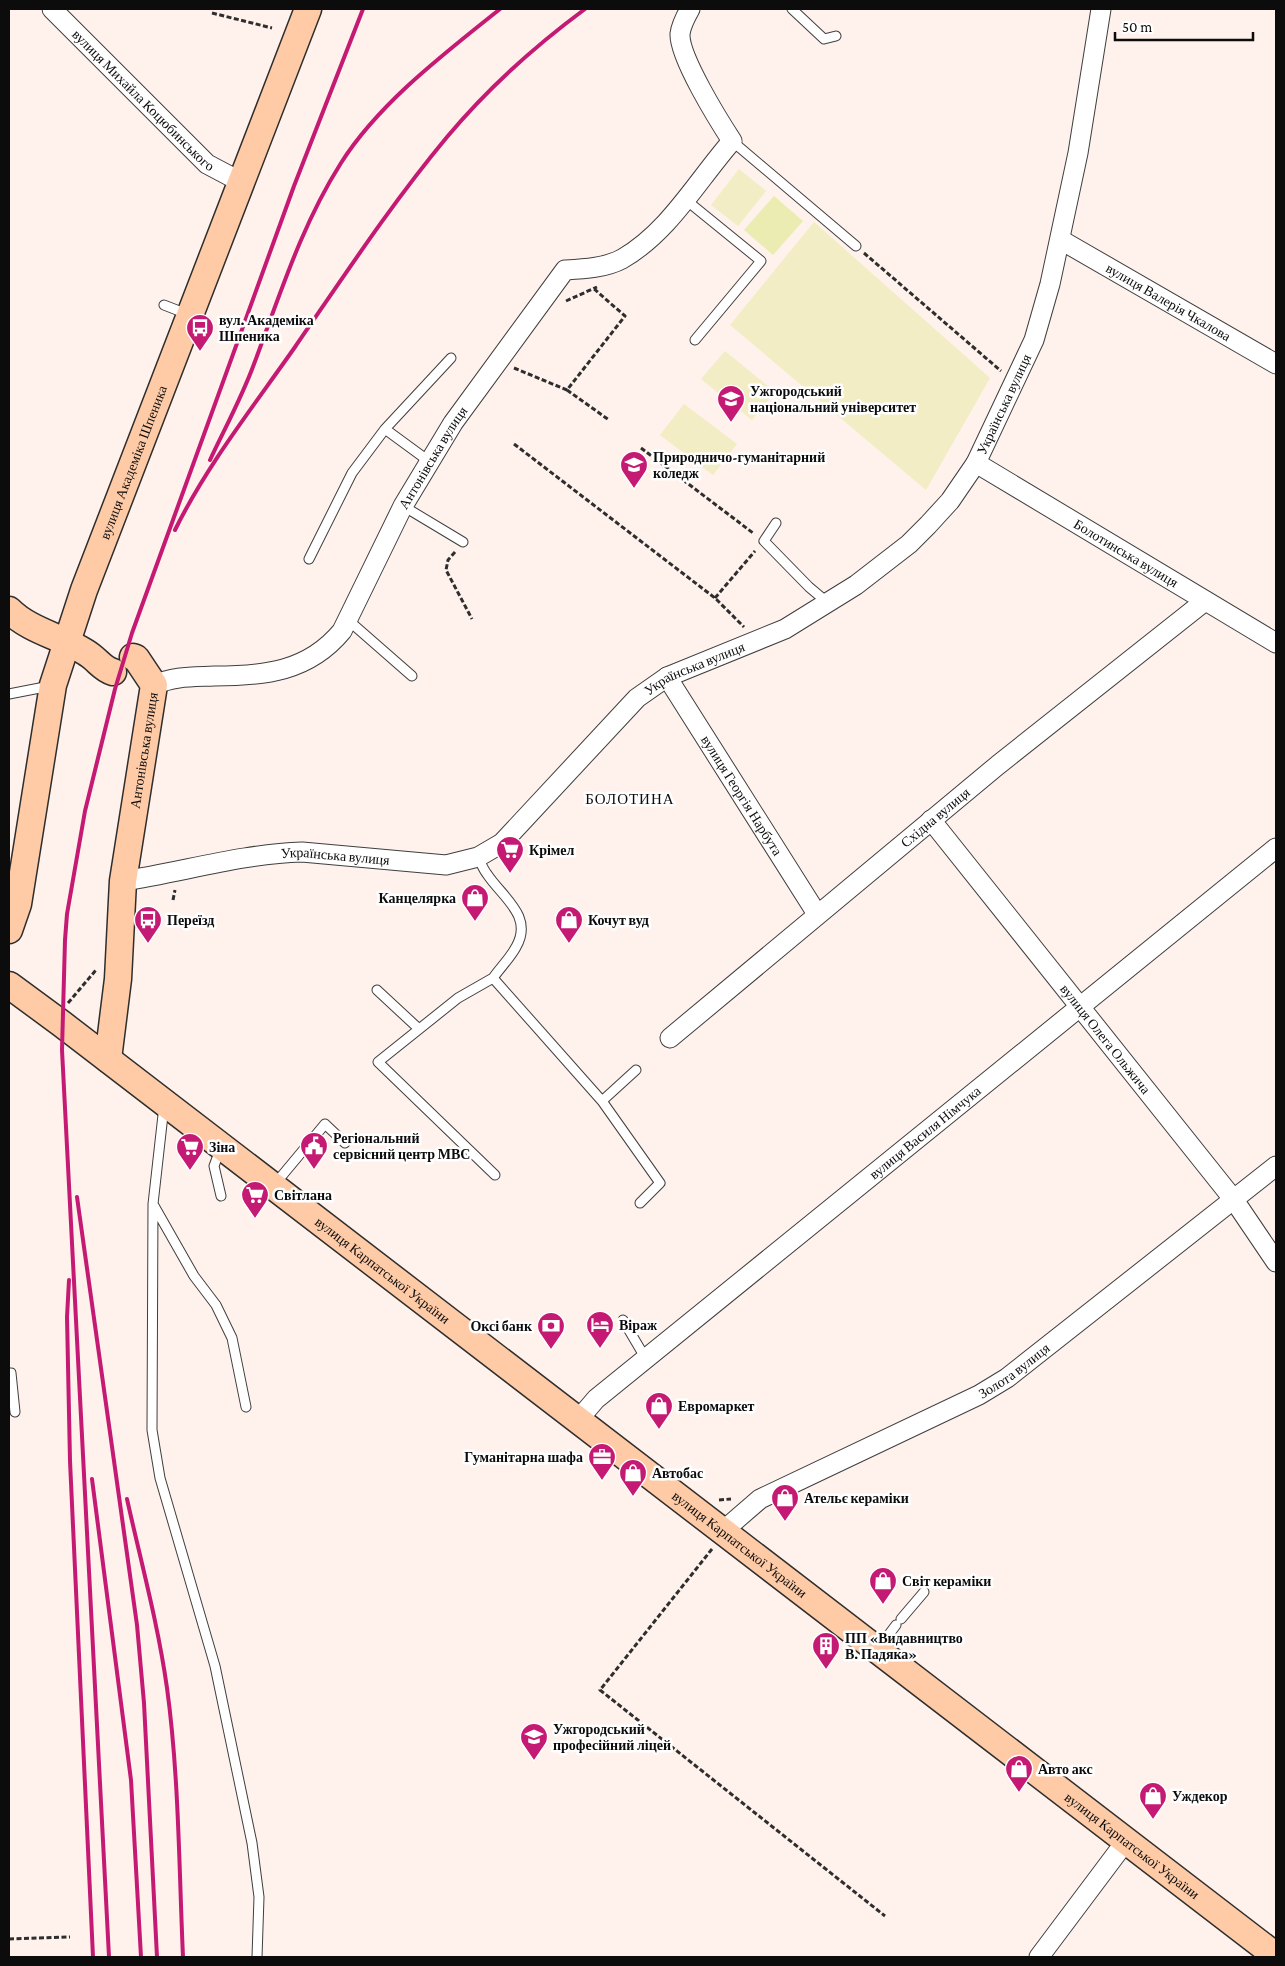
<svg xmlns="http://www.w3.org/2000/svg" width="1285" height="1966" font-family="'Crimson Pro',serif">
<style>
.green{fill:#ebecb2}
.pitch{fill:#f2edc4}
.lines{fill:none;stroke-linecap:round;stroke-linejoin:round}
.lane-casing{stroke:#3f3f3f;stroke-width:11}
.street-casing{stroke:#3f3f3f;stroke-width:21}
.secondary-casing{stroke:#2e2e2e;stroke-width:29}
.path{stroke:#2e2e2e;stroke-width:3;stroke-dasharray:5 2.5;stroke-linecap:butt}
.lane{stroke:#fff;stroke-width:9}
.street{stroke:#fff;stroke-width:19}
.secondary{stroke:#ffcba6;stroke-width:26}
.rail{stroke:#c51a73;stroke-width:4}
.labels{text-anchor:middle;stroke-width:5;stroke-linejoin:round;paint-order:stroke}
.street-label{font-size:14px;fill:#0c0c0c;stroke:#fff}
.poi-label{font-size:14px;font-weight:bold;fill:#0c0c0c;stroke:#fff;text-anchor:start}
.neighbourhood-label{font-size:15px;letter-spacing:1px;fill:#0c0c0c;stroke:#fff}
</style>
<rect width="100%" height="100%" fill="#fff1eb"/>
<path class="green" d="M774,196L803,221L773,255L744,230Z"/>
<path class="pitch" d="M739,169L766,191L738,226L711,205Z
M814,222L990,378L926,490L730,325Z
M725,351L775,392L752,420L701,379Z
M684,404L737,444L713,475L660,435Z"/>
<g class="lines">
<defs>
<path id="lane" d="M792,9L824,39L836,36
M732,141L856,246
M686,200L761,261L695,340
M164,305L187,314
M430,462L385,429L451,358
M403,506L463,542
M776,523L764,541L809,587L828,603
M309,559L352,473L385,429
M348,620L412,676
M9,694L50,686
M478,857C481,863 483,869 487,874C502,897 534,916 516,947C510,958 500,968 493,978L602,1101L660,1183L640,1203
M493,978L458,998L378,1062L495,1175
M377,990L419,1029
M602,1101L636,1070
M164,1106L153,1204L152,1430L160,1478L215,1666L252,1843L259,1897L257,1957
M220,1150L214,1166L221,1196
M275,1184L325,1124L345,1143
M153,1204L194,1276L216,1305L232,1338L246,1407
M623,1320L646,1359
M9,1373H11L15,1412
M901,1619L924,1592
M878,1649L896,1625"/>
<g id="street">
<path id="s1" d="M52,9L207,164L241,182"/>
<path id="s2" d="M1061,240L1276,364"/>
<path id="s3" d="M976,463L1276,643"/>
<path id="s4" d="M667,677L817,914"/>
<path id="s5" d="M154,685C174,676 192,677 214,676C264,676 308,672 342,631L403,506L453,423L565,270C584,269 605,268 622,259C669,232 697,181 732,141C719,121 679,57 680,34C681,25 686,16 690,9"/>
<path id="s6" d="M931,820L1234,1200L1276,1262"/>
<path id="s7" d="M123,881C183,872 241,854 302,852L446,865L478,857L502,843L637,698L667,677L785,629L856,585L909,544L928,525L950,501L976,463L1034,340L1050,284L1078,153L1101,9"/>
<path id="s8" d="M670,1038L998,765L1205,601"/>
<path id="s9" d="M578,1420L596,1399L1276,848"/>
<path id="s10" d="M723,1531L760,1499L979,1395L1007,1378L1276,1166"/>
<path d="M1039,1957L1126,1841"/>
</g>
<g id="secondary">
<path d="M9,610C32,633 66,637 91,656C99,662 103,669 113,672"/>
<path id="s11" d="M9,930L18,904L53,685L84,590L308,9"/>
<path id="s12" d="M9,985L62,1024L1276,1956"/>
<path id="s13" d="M108,1059L118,979L123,881L154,685L136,658L133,657"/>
</g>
</defs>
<use href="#lane" class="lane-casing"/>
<use href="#street" class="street-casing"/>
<use href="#secondary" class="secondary-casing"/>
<path class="path" d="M212,13L272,28
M864,253L1001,371
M566,301L597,287
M514,368L567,390L625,316L593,288
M567,390L609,420
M514,444L715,598L744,627
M641,448L753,533
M455,552L448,560L446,570L472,619
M715,598L755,551
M173,900L175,890
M68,1003L96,970
M719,1500L731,1499
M712,1549L600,1690L885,1916
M9,1939L70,1937"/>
<use href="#lane" class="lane"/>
<use href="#street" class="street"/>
<use href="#secondary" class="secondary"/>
<path class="rail" d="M210,460C225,428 242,397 254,364C280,295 301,226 341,163C379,103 445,53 500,9
M175,530C207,465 253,407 295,347C344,276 392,203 447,137C488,88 535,46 585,9
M77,1197L137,1625L144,1703L157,1957
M69,1280L67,1317L70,1461L93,1957
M92,1479L131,1780L141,1957
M127,1499C141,1562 158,1624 167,1688C179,1775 179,1869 183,1957
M109,1957L62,1050L65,940L67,914L85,811L115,689L132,633L294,186L363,9"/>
</g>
<defs>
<symbol id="bus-pin" viewBox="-11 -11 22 30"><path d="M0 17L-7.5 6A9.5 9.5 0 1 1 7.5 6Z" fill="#c51a73" stroke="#fff"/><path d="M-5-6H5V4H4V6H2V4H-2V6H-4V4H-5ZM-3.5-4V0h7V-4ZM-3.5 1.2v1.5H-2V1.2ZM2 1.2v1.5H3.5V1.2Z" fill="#fff"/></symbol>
<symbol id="university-pin" viewBox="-11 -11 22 30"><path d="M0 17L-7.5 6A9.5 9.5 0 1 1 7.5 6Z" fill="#c51a73" stroke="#fff"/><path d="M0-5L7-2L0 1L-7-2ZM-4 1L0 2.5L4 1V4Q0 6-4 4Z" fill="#fff"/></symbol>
<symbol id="supermarket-pin" viewBox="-11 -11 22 30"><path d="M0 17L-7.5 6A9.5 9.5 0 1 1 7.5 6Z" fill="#c51a73" stroke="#fff"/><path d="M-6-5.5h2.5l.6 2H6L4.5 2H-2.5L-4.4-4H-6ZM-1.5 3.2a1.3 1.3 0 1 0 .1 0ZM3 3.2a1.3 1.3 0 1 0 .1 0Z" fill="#fff"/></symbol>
<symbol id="shop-pin" viewBox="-11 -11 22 30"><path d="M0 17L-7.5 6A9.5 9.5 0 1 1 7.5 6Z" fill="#c51a73" stroke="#fff"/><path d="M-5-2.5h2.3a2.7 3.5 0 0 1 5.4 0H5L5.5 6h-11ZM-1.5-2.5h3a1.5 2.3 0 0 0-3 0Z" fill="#fff"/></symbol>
<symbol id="civic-pin" viewBox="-11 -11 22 30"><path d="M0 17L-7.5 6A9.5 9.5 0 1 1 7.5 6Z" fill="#c51a73" stroke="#fff"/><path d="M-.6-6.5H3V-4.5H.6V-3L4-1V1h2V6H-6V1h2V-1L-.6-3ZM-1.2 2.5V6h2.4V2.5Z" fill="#fff"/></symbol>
<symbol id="hotel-pin" viewBox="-11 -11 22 30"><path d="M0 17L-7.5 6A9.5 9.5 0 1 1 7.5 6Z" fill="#c51a73" stroke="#fff"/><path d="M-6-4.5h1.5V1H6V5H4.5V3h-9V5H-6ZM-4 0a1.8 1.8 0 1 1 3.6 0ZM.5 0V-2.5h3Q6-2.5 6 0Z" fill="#fff"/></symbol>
<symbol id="bank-pin" viewBox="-11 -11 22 30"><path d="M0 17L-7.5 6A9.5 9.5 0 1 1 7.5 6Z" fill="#c51a73" stroke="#fff"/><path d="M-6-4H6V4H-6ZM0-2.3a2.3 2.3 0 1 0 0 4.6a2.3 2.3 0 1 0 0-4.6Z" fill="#fff"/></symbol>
<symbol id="office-pin" viewBox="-11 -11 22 30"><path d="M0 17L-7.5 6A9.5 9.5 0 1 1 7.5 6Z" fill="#c51a73" stroke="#fff"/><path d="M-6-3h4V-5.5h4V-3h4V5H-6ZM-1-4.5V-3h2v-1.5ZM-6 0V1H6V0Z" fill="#fff"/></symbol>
<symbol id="building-pin" viewBox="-11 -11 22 30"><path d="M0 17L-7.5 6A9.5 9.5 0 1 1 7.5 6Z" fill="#c51a73" stroke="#fff"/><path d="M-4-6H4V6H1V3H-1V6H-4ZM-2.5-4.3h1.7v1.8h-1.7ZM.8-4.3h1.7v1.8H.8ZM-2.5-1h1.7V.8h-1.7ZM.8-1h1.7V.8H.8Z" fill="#fff"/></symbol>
</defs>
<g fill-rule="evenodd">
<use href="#bus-pin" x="184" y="312" width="32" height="43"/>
<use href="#university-pin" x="715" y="383" width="32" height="43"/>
<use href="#university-pin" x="618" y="449" width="32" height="43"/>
<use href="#supermarket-pin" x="494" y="834" width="32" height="43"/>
<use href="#shop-pin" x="459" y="882" width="32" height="43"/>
<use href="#bus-pin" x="132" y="904" width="32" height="43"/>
<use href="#shop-pin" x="553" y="904" width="32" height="43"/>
<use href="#civic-pin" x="298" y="1130" width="32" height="43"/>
<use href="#supermarket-pin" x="174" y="1131" width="32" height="43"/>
<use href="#supermarket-pin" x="239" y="1179" width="32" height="43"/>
<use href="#hotel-pin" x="584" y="1309" width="32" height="43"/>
<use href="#bank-pin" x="535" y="1310" width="32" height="43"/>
<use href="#shop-pin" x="643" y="1390" width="32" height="43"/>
<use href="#office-pin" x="586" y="1441" width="32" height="43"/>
<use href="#shop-pin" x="617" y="1457" width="32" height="43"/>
<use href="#shop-pin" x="769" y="1482" width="32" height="43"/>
<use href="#shop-pin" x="867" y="1565" width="32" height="43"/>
<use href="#building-pin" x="810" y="1630" width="32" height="43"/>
<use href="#university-pin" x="518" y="1721" width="32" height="43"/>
<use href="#shop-pin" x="1003" y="1753" width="32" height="43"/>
<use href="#shop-pin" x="1137" y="1780" width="32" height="43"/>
</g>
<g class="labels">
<g class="street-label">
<text dy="5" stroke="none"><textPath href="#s1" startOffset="129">вулиця Михайла Коцюбинського</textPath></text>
<text dy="5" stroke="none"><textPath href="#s2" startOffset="124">вулиця Валерія Чкалова</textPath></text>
<text dy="5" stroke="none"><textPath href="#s7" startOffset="1070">Українська вулиця</textPath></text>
<text dy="5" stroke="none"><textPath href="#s5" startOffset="398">Антонівська вулиця</textPath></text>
<text dy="5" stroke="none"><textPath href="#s11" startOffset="486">вулиця Академіка Шпеника</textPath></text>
<text dy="5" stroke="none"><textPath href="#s3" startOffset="175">Болотинська вулиця</textPath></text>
<text dy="5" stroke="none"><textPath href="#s7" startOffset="650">Українська вулиця</textPath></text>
<text dy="5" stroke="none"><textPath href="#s13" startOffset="311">Антонівська вулиця</textPath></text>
<text dy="5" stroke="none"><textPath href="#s4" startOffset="140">вулиця Георгія Нарбута</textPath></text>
<text dy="5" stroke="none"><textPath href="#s8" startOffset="345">Східна вулиця</textPath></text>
<text dy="5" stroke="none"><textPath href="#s7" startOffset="215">Українська вулиця</textPath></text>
<text dy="5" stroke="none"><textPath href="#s6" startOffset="280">вулиця Олега Ольжича</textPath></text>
<text dy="5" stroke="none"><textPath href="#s9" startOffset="451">вулиця Василя Німчука</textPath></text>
<text dy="5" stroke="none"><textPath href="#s12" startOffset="470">вулиця Карпатської України</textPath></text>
<text dy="5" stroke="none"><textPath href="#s10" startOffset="334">Золота вулиця</textPath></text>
<text dy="5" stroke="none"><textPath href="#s12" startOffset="920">вулиця Карпатської України</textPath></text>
<text dy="5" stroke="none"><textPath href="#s12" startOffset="1415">вулиця Карпатської України</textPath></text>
</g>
<g class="poi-label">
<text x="219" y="325">вул. Академіка<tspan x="219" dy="16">Шпеника</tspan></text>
<text x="750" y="396">Ужгородський<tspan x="750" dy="16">національний університет</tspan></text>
<text x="653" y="462">Природничо-гуманітарний<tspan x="653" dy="16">коледж</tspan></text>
<text x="529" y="855">Крімел</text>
<text x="456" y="903" text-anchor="end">Канцелярка</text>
<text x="167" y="925">Переїзд</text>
<text x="588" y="925">Кочут вуд</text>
<text x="333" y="1143">Регіональний<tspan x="333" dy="16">сервісний центр МВС</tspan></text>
<text x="209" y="1152">Зіна</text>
<text x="274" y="1200">Світлана</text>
<text x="619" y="1330">Віраж</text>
<text x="532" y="1331" text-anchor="end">Оксі банк</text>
<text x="678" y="1411">Евромаркет</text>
<text x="583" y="1462" text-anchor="end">Гуманітарна шафа</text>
<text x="652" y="1478">Автобас</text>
<text x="804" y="1503">Ательє кераміки</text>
<text x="902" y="1586">Світ кераміки</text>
<text x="845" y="1643">ПП «Видавництво<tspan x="845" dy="16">В. Падяка»</tspan></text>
<text x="553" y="1734">Ужгородський<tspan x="553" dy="16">професійний ліцей</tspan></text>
<text x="1038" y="1774">Авто акс</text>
<text x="1172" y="1801">Уждекор</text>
</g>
<g class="neighbourhood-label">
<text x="630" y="804">БОЛОТИНА</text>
</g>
</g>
<rect width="1285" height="1966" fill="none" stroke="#0c0c0c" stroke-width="20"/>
<path d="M1115 32v8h138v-8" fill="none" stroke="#0c0c0c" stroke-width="2.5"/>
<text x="1122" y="32" font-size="15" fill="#0c0c0c" stroke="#ffffff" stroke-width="4" paint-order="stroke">50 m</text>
</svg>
